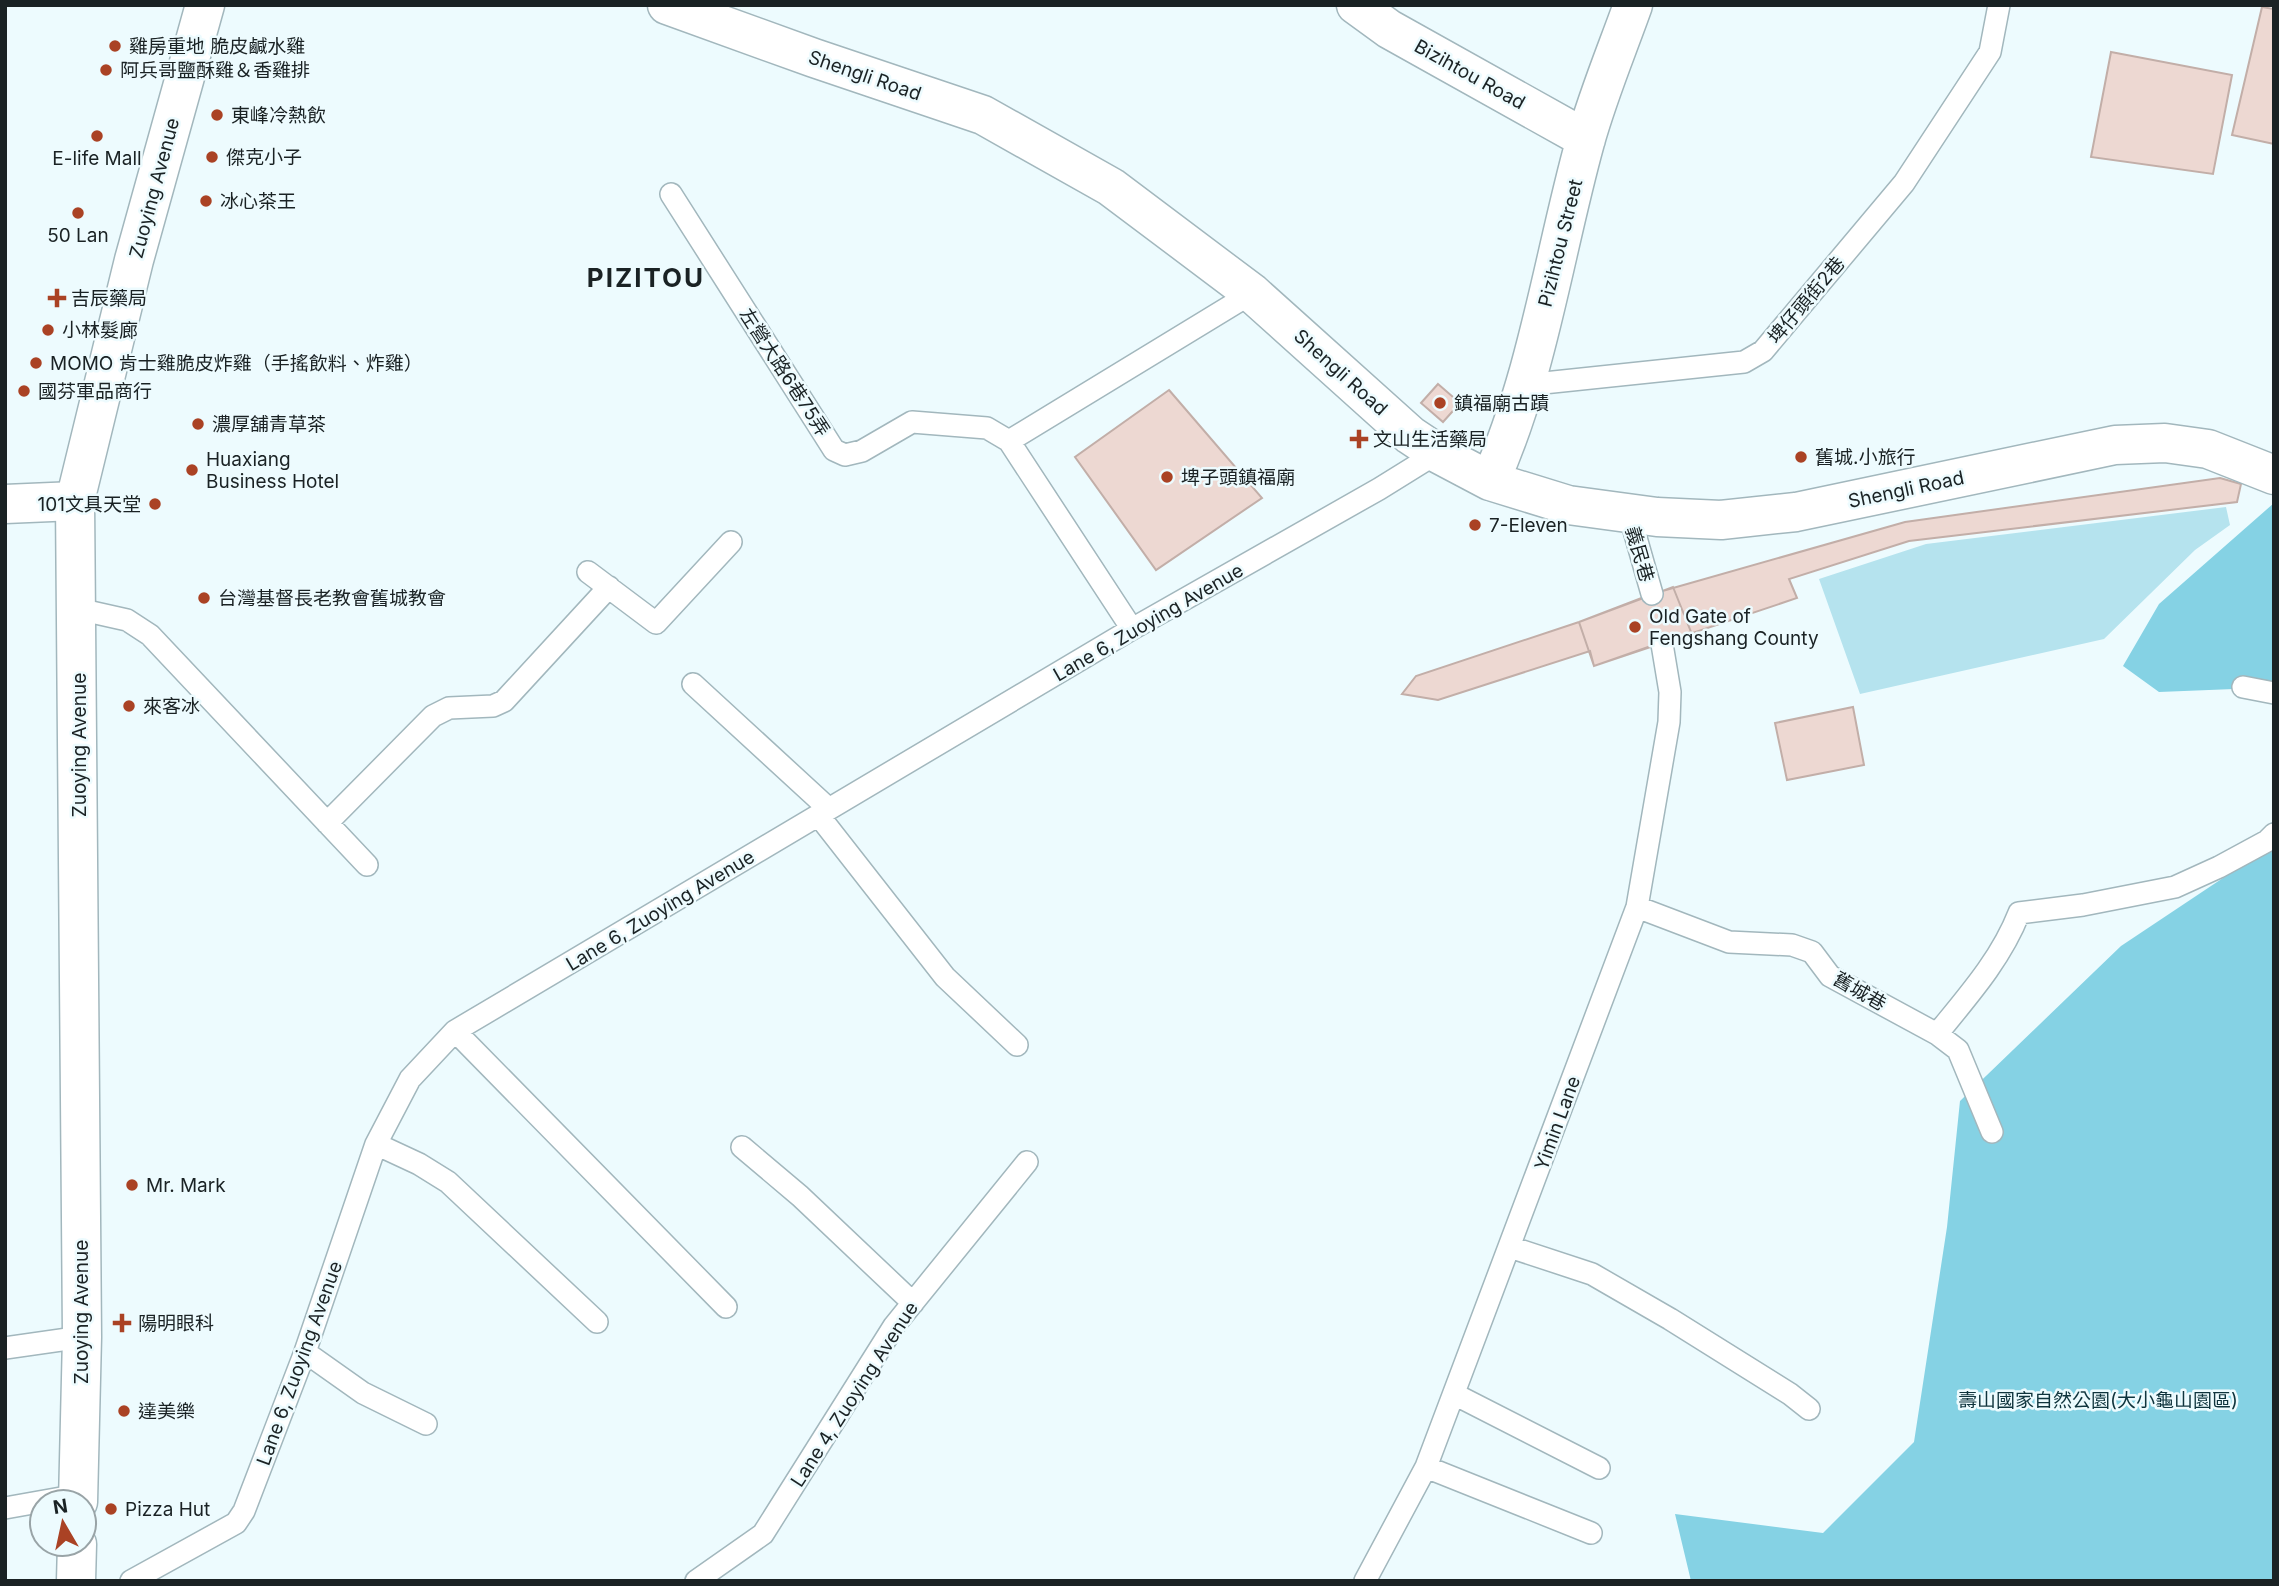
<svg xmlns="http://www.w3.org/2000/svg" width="2279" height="1586" font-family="Inter,'Noto Sans TC',sans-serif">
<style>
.green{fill:#b5e3ee}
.forest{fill:#85d2e4}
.building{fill:#edd8d2;stroke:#c2aea8;stroke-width:2}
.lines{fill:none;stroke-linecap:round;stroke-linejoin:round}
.service-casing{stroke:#a2b7bd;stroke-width:24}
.minor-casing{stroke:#a2b7bd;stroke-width:41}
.tertiary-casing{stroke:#a2b7bd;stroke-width:41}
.service{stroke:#fff;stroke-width:21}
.minor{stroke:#fff;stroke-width:38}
.tertiary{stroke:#fff;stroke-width:38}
.poi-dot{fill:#aa4224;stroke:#edfbfe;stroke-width:2.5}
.labels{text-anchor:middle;stroke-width:5;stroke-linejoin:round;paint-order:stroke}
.poi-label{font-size:19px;fill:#1a2224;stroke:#edfbfe;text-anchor:start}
.street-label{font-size:19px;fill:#1a2224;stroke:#edfbfe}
.park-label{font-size:19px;fill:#0f343d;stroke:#edfbfe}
.district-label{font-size:26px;font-weight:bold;letter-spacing:2px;fill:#1a2224;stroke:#edfbfe}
</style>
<rect width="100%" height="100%" fill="#edfbfe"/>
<path class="green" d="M2226,507L2230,525L2195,550L2104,639L1860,694L1819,579L1926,544Z"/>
<path class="forest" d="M2274,503V700L2234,689L2159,692L2123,666L2159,604Z
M2274,844V1581H1691L1675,1514L1823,1533L1914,1442L1947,1227L1960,1101L2121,946Z"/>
<path class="building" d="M2262,7L2274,9V144L2232,135Z
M2111,52L2232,75L2213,174L2091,157Z
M1438,384L1460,403L1443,422L1421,403Z
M1169,390L1262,498L1156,570L1075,457Z
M2220,478L2241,484L2237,502L1909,541L1789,579L1797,598L1594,666L1590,651L1438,700L1402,694L1416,676L1579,622L1652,594L1905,522Z
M1673,587L1691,632L1594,666L1579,622Z
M1853,707L1864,765L1787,780L1775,723Z"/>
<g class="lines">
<defs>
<path id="service" d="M671,194L834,450L845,455L862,451L912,422L987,428L1009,441L1132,629
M1524,385L1744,362L1763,351L1904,183L1990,52L1999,5
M1009,441L1252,293
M1629,513L1652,594
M588,572L656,623L731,542
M78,609L127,620L150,635L367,865
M693,684L829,809
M2243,687L2274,693
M819,816L945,977L1017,1045
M327,823L433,716L449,708L493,706L504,701L609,587
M1637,907L1729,942L1792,945L1812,952L1830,976L1937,1034L1958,1050L1992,1132
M455,1031L726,1307
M1937,1034C1968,996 2001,959 2019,913L2083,905L2175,887L2219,867L2267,841L2274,834
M376,1144L419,1164L448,1182L597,1322
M742,1147L800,1196L913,1303
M1510,1247L1592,1274L1670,1319L1790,1394L1809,1409
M5,1348L82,1337
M305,1352L363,1393L426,1424
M1454,1394L1599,1468
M1426,1467L1591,1533
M5,1508L78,1495
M131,1581L236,1523L244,1511L305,1352L376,1144L410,1079L455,1031L1132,629L1379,489L1437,453
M696,1581L763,1534L894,1326L1027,1162
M1365,1581L1426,1467L1637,907L1669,722L1670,692L1662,644"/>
<path id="minor" d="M667,5L814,58L983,115L1111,187L1252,293L1410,435L1437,453L1490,481L1568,505L1657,517L1721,520L1796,512L2115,445L2165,443L2208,449L2274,475
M1356,5L1389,29L1586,139
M1490,481C1538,374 1554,254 1585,142C1598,95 1617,50 1633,5
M5,504L75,501"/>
<path id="tertiary" d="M78,1502L82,1337L75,501L134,260L205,5
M76,1581L77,1544"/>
</defs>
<use href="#service" class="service-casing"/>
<use href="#minor" class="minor-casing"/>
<use href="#tertiary" class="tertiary-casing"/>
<use href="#service" class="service"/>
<use href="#minor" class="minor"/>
<use href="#tertiary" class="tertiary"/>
</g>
<g class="poi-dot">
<circle cx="115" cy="46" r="7"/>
<circle cx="106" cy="70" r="7"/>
<circle cx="217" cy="115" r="7"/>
<circle cx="97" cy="136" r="7"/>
<circle cx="212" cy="157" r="7"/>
<circle cx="206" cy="201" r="7"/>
<circle cx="78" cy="213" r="7"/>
<path d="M53.5 287.5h7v7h7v7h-7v7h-7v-7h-7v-7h7z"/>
<circle cx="48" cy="330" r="7"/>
<circle cx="36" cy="363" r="7"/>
<circle cx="24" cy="391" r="7"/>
<circle cx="1440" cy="403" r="7"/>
<circle cx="198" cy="424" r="7"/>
<path d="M1355.5 428.5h7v7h7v7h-7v7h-7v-7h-7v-7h7z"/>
<circle cx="1801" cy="457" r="7"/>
<circle cx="192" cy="470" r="7"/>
<circle cx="1167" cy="477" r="7"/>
<circle cx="155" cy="504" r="7"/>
<circle cx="1475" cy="525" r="7"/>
<circle cx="204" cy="598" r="7"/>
<circle cx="1635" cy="627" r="7"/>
<circle cx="129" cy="706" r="7"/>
<circle cx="132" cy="1185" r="7"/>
<path d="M118.5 1312.5h7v7h7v7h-7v7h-7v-7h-7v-7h7z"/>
<circle cx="124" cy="1411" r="7"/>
<circle cx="111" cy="1509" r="7"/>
</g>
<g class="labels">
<g class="poi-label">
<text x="129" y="53">雞房重地 脆皮鹹水雞</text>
<text x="120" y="77">阿兵哥鹽酥雞＆香雞排</text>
<text x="231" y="122">東峰冷熱飲</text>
<text x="226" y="164">傑克小子</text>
<text x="97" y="165" text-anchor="middle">E-life Mall</text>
<text x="220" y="208">冰心茶王</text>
<text x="78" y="242" text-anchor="middle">50 Lan</text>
<text x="71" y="305">吉辰藥局</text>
<text x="62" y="337">小林髮廊</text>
<text x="50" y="370">MOMO 肯士雞脆皮炸雞（手搖飲料、炸雞）</text>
<text x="38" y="398">國芬軍品商行</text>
<text x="1454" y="410">鎮福廟古蹟</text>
<text x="212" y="431">濃厚舖青草茶</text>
<text x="1373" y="446">文山生活藥局</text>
<text x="1815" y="464">舊城.小旅行</text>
<text x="206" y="466">Huaxiang<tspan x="206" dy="22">Business Hotel</tspan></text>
<text x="1181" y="484">埤子頭鎮福廟</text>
<text x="141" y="511" text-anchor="end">101文具天堂</text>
<text x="1489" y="532">7-Eleven</text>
<text x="218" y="605">台灣基督長老教會舊城教會</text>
<text x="1649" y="623">Old Gate of<tspan x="1649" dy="22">Fengshang County</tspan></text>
<text x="143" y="713">來客冰</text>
<text x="146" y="1192">Mr. Mark</text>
<text x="138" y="1330">陽明眼科</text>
<text x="138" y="1418">達美樂</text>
<text x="125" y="1516">Pizza Hut</text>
</g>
<g class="street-label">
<text transform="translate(1470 74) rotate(29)" y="7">Bizihtou Road</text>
<text transform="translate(865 75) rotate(19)" y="7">Shengli Road</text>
<text transform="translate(154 188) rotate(-75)" y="7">Zuoying Avenue</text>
<text transform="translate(1560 243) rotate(-76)" y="7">Pizihtou Street</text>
<text transform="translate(1806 300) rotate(-50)" y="7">埤仔頭街2巷</text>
<text transform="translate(785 372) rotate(57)" y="7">左營大路6巷75弄</text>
<text transform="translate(1341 372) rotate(42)" y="7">Shengli Road</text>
<text transform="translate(1906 489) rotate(-12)" y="7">Shengli Road</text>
<text transform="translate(1640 554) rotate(74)" y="7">義民巷</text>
<text transform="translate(1148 622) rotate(-30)" y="7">Lane 6, Zuoying Avenue</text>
<text transform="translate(79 745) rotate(-90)" y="7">Zuoying Avenue</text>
<text transform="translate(660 910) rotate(-31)" y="7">Lane 6, Zuoying Avenue</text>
<text transform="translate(1860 991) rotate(30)" y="7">舊城巷</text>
<text transform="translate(1557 1123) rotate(-70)" y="7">Yimin Lane</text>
<text transform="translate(81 1312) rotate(-90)" y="7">Zuoying Avenue</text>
<text transform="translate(299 1363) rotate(-70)" y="7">Lane 6, Zuoying Avenue</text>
<text transform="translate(854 1394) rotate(-57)" y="7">Lane 4, Zuoying Avenue</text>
</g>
<g class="park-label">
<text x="2098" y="1407">壽山國家自然公園(大小龜山園區)</text>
</g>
<g class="district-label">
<text x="646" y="287">PIZITOU</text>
</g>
</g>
<rect width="2279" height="1586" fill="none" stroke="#1a2224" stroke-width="14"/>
<g transform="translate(63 1523) rotate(351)"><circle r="33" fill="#edfbfe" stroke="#99a4a7" stroke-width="2"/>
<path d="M0-5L12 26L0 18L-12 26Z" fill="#aa4224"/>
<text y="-10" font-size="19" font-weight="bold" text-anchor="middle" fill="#1a2224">N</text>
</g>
</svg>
